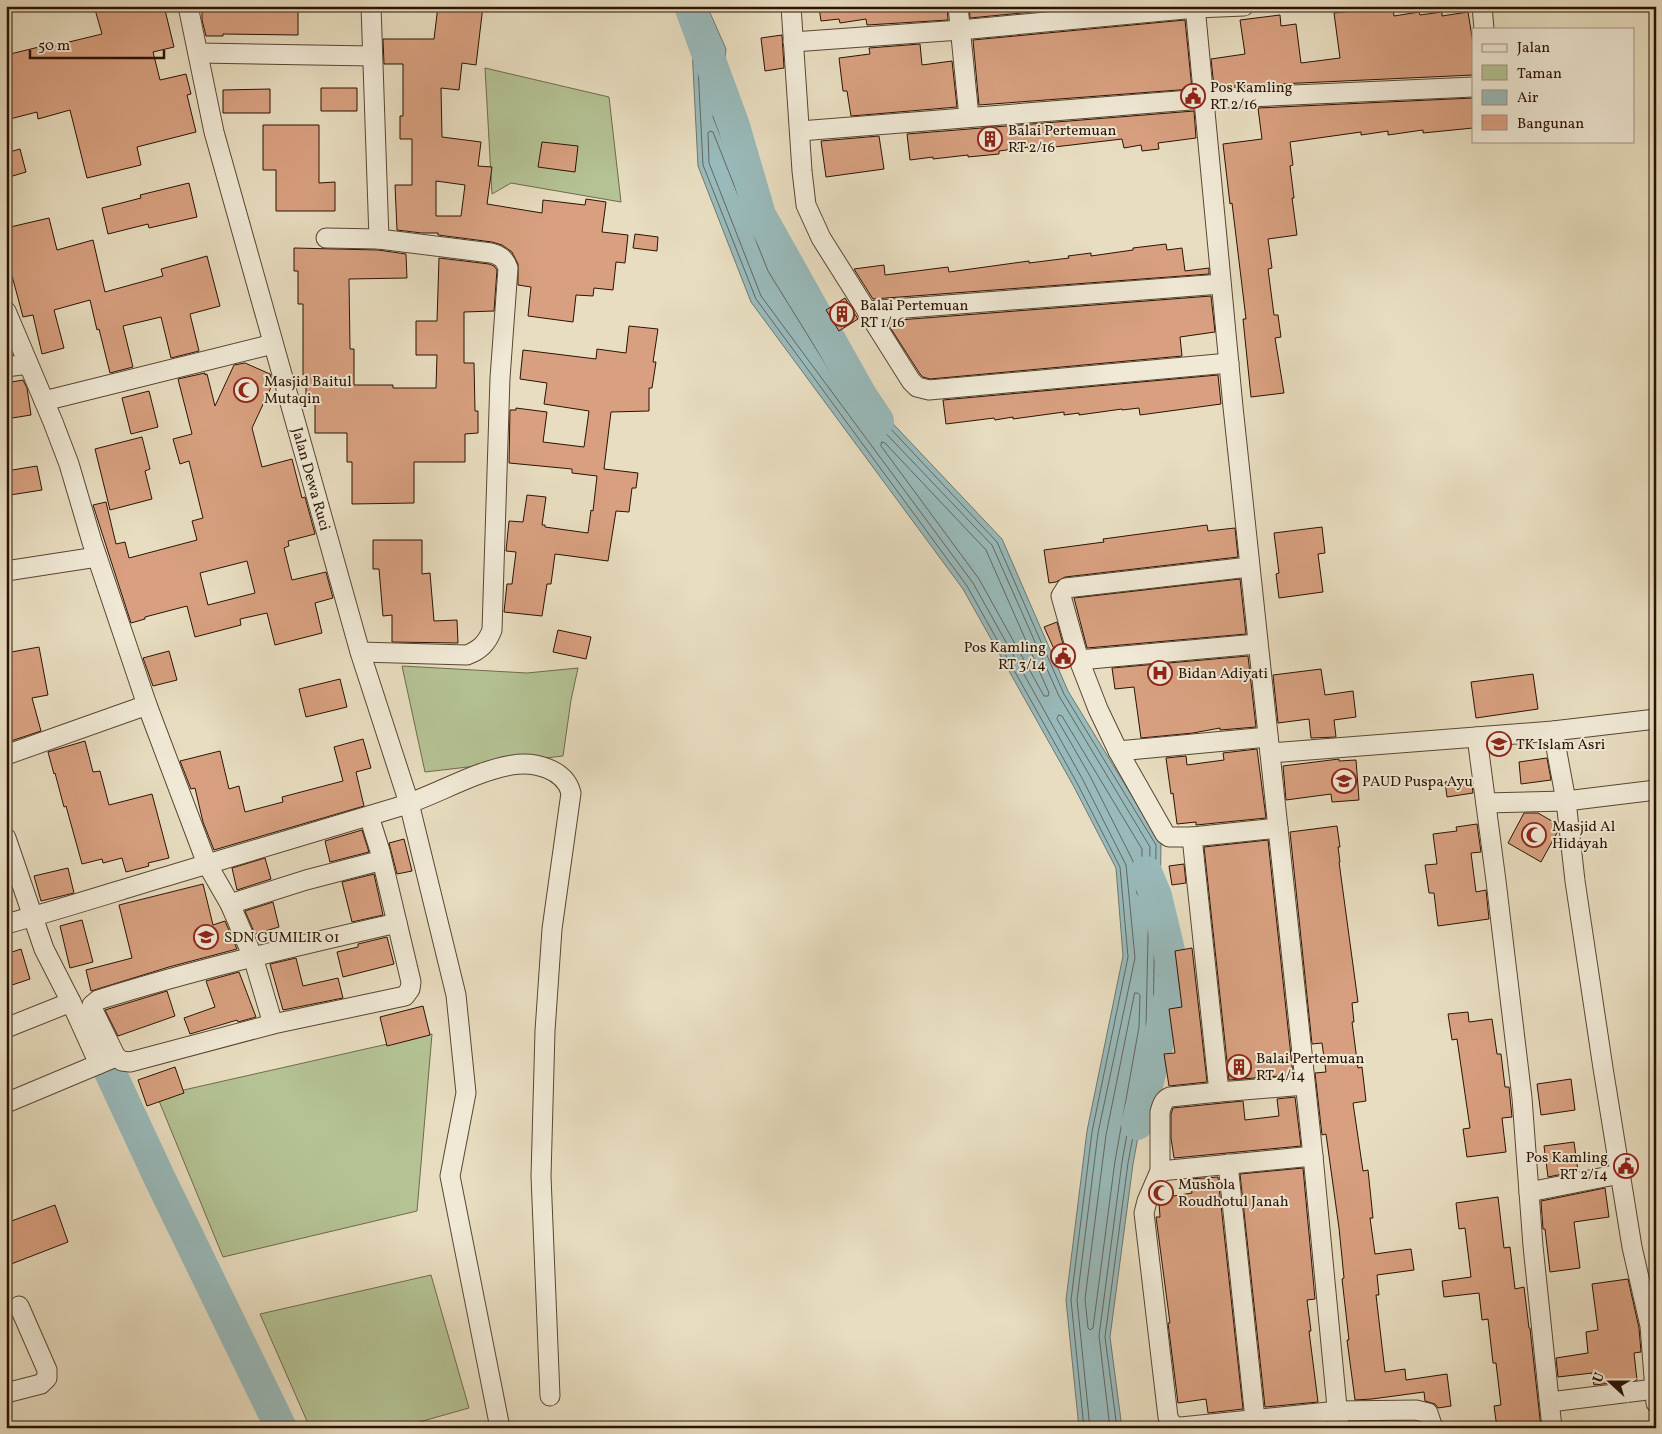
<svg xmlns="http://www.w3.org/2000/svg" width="1662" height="1434" font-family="Vollkorn,serif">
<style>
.green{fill:#b4c294;stroke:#706a4c}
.water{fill:#99babb;stroke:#6d7771}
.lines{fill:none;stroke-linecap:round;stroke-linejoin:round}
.shore{stroke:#62665f;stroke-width:1}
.river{stroke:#99babb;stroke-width:32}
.building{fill:#d8a080;stroke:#2b1303;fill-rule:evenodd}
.street-casing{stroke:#5a4632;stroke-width:21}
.street{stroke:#f0e9d6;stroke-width:19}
.labels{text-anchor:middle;stroke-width:4;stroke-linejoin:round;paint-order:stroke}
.poi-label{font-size:15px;fill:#2b1303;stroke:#f0e9d6;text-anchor:start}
.street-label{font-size:15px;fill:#2b1303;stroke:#f0e9d6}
</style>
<rect width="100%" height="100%" fill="#e8ddc0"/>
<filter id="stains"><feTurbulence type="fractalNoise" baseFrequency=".004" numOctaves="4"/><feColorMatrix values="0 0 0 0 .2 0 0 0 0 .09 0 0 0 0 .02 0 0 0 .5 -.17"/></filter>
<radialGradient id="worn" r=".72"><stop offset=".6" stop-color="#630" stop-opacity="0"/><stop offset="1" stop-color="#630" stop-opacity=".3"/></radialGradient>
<path class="green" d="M485,68L609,97L621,202L511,183L492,194Z
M402,666L527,673L578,668L571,700L563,756L425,772Z
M432,1034L417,1211L223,1257L157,1096Z
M431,1275L469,1408L398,1428H310L260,1314Z"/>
<path class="water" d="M678,6H707L726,49L718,115L777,265L845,373L1002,539L1068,691L1161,844L1158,1028L1133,1164L1110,1337L1122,1428H1079L1066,1300L1087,1131L1123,956L1116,868L1073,785L963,589L751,302L698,166L692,48Z"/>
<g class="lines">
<path class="shore" d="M684,6L697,48L703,165L756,299L967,586L1077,783L1120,867L1128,957L1092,1132L1071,1300L1084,1428
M702,6L721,50L713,117L773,267L841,376L997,542L1064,694L1156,845L1153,1028L1128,1163L1105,1337L1117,1428
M697,16L699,17L714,51L710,85L708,87L705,85L703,46L694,19Z
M882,442L885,443L986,550L1049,693L1048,696H1044L979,579L881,446Z
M1059,715L1062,716L1142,849V894L1140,896L1137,894L1133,861L1090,776L1057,719Z
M1135,993H1138L1140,995L1139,1027L1115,1161L1093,1328L1090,1330L1088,1328L1085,1299L1106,1135Z
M1090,1428L1077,1300L1098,1133L1135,958L1126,865L1083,780L973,583L761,296L709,163L708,133L710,131L713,132L768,271L836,381L992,545L1059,696L1150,847L1146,1027L1122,1162L1099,1336L1110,1428"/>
<path class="river" d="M690,6L734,126L760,215L862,397L878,421
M91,1031L159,1177L281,1428
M1137,1124L1175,976L1156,896L1146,872"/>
</g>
<path class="building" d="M94,6H164L174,47L153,52L160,80L186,74L191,94L187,95L196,132L137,147L141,165L87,178L70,110L38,119L37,112L6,120V55L39,47L40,49L102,34Z
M202,6L256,8V7H298V35L223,34V36H206L202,20Z
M438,6H483L476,65L462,63L459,90L441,88L442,137L481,142L478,166L492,167L487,204L542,213L543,200L585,205L586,199L606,202L602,232L628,235L625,263L616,262L613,290L594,288L593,296L576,295L573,322L528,316L531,287L518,285V264L512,252L502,245L492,242L438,235V233H422L397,230L395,185H412V139H400V116H403V64H384L383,39H434ZM436,181L465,185L461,216H436Z
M826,6H947L948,20L867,25L866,19L840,23L839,19L821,21L819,7Z
M969,6H1094L970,18Z
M1393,7L1394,16L1419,12L1420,15L1442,12V16L1468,12L1473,43V75L1214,87L1211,59L1245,54L1240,20L1280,15L1281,26L1296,24L1301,63L1340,58L1334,13Z
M1185,20L1192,89L979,105L973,40Z
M782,35L784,68L765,71L761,38Z
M920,44L922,65L952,61L957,107L851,116L847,91H843L839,58L870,54L869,48Z
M321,88H357V111H321Z
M270,89V113H223V90Z
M1473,98V128L1423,133V130L1388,135V131L1361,135V132L1290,142L1293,165L1290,166L1294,198H1292L1297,235L1268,239L1272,268L1268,269L1274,315H1278L1281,337L1275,338L1284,393L1251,397L1243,319H1246L1232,203L1230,204L1223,144L1262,139L1258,108Z
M1194,111L1196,138L1158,143L1159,149L1142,151L1141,145L1124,148L1122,139L1029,150V147L999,151V154L968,157V155L933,159V157L910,160L907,134Z
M263,125H319V183L335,182V211H276V170H263Z
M879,136L884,169L826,177L821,141Z
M542,142L578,146L575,172L538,167Z
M20,149L26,172L6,178V153Z
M189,183L197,217L149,228L148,224L108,234L102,208L141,198L140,195Z
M49,218L57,250L93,240L105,292L163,276L161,269L207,256L220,306L190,314L199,351L171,358L161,317L123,326L133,367L110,373L99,329L97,330L90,300L54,310L64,348L42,354L33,315L23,317L18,298L6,254V228Z
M635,234L658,237L657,251L633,248Z
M1166,244L1167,250L1182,248L1185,271L1209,268V274L873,299L854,269L884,265L885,275L948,267L949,272L1029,261V263L1069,258L1068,256L1091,253V256L1133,250V248Z
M294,248L378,250L406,254L407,278L349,279L350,349H354V385H393V388H436L437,355H416V321H437L439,258L489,264L494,266L497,270L494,311L464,312V363H474L475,411H478V433L465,434V462H414V503L352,504V462H347V433H315V404H306V375H303V304H298V271H294Z
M1211,296L1215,332L1180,337L1182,356L930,379L923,377L920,374L886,321Z
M845,298L858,319L839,331L826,310Z
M629,326L658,329L653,362H656L652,388H649V411L611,412L604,469L638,473L636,488H632L629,512L616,511L608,561L555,554L551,584H547L542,616L504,612L507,584H512L516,552L506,551L509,521L523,522L527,495L546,497L542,525H545V527L588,533L591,510L593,511L597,476L572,473V469L509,463L510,410H516V408L547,412L543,442L584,447L589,411L544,404L547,383L520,379L523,350L596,359L597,349L626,353Z
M245,363L270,374L273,383L252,428L262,467L292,459L302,498L305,497L315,534L288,541L289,546L284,548L292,580L326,572L333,598L315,603L322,633L275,645L267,613L240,619L241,625L195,637L187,606L145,617V619L131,623L93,505L106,502L116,544L125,542L129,558L197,540L192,521L203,518L189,461L180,464L173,439L192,434L178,379L205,373V375L207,374L215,406L234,365ZM247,561L255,593L208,605L200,573Z
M1218,375L1221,404L1140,415L1139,408L1122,410V409L1079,415V413L1064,415V412L1013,419V417L995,420L994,418L946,424L943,400Z
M23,380L27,388L31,415L6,419V383Z
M149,391L158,427L131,434L122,398Z
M142,437L150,469L145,471L152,499L110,510L95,449Z
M37,466L42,490L10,495L6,471Z
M1207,525L1208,531L1235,528L1238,557L1065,577L1056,582L1049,583L1044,550L1104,542L1103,539Z
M1322,527L1325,553L1318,554L1323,592L1279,598L1276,574L1279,573L1274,533Z
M373,540H422V574L430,573L434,621L457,620L458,643L392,642V615L383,616L379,569H373Z
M1240,579L1246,634L1087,648L1074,598Z
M1057,622L1067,659L1060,662L1044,627Z
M558,630L591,637L586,659L553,652Z
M39,647L48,695L32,698L41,731L8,742L6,735V653Z
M169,651L177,680L153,686L143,658Z
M1248,656L1256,727L1220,730V728L1193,733L1141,738L1134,687L1115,689L1112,668Z
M1321,669L1325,695L1353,691L1356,717L1334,720L1336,737L1311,738L1309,719L1278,723L1273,675Z
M1533,674L1538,709L1476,718L1471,682Z
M340,679L347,707L306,717L299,689Z
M363,739L371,768L356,772L364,806L214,850L203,822L195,788L191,789L180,761L220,751L229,789L239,786L245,812L283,802L282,797L343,781L334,747Z
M85,741L93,772L100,771L109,805L152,794L169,858L148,863L149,866L126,872L122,858L103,863L102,859L82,864L66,806L64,807L55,773L54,774L48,752Z
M1257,749L1266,818L1196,825V822L1177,824L1173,793L1171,794L1166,758L1186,756L1187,765L1224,760L1223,753Z
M1547,758L1551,780L1521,784L1519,762Z
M1339,759V761L1356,760L1359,800L1332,802L1331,794L1286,800L1283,766Z
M1471,779L1473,793L1447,797L1445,782Z
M1524,813H1538L1557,824L1558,831L1541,862L1508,843Z
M1477,824L1481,852L1471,853L1476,892L1486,890L1489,919L1438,926L1434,893H1429L1425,865L1437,864L1433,834L1457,831L1456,827Z
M1337,826L1340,847H1338L1340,862H1339L1358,1002L1352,1003L1354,1022H1352L1358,1068L1362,1067L1366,1101L1353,1103L1363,1171L1368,1170L1373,1218H1370L1375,1254L1411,1249L1414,1270L1377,1275L1379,1295H1376L1385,1372L1405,1369L1406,1380L1447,1374L1451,1406L1438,1408L1435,1404L1425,1401L1424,1392L1372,1399L1355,1400L1347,1340H1349L1342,1279L1344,1278L1339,1228L1326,1134L1322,1135L1315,1073L1326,1072L1322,1043L1312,1044L1290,832Z
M362,830L369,852L330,862L325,841Z
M404,839L412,871L397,874L389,843Z
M1268,840L1293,1075L1229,1080L1204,847Z
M265,858L271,879L237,890L232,868Z
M1184,864L1186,883L1172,885L1169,866Z
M68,868L74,893L41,901L34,876Z
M374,874L383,915L352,922L342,882Z
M203,884L213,925L225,921L237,949L169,967L91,991L86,970L132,958L119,905Z
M273,902L279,927L255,934L245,911Z
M82,920L93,962L70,968L60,926Z
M387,937L394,964L343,977L337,952L358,947V944Z
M1192,948L1207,1082L1169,1086L1164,1054L1175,1053L1169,1009L1182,1007L1175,951Z
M21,949L30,979L6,987V954Z
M296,958L303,986L338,978L343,998L283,1010L270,964Z
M239,972L256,1017L238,1022L237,1020L190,1034L184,1018L215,1007L206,981Z
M167,991L175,1016L118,1036L105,1010Z
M423,1006L430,1035L387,1046L380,1017Z
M1468,1012L1469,1022L1492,1019L1497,1054H1501L1505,1087H1509L1512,1117L1502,1118L1506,1152L1467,1157L1463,1129L1470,1128L1457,1039L1452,1040L1448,1014Z
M175,1067L184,1093L147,1106L138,1080Z
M1571,1079L1575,1110L1541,1115L1537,1084Z
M1295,1097L1301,1146L1174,1158L1171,1138V1114L1173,1108L1243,1101L1245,1120L1279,1116L1277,1099Z
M1574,1142L1578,1171L1548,1177L1544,1146Z
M1303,1168L1315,1299L1307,1300L1311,1331H1309L1318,1402L1265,1407L1240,1174Z
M1218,1177L1243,1409L1208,1413L1206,1399L1178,1403L1168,1323H1170L1156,1217H1160L1159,1202L1161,1198L1192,1193L1190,1179Z
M1605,1188L1609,1217L1574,1222L1580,1268L1550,1272L1545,1229H1543L1541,1201Z
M1498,1197L1504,1248L1510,1247L1515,1289L1524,1287L1529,1328H1530L1541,1428H1497L1494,1406L1501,1405L1496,1363H1493L1488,1319L1482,1320L1479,1293L1444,1297L1442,1281L1471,1277L1465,1228L1459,1229L1456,1203Z
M55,1205L68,1242L6,1266V1223Z
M1628,1279L1639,1328L1641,1352L1634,1353L1637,1380L1594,1385L1592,1373L1558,1377L1556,1358L1588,1353L1586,1332L1598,1330L1592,1284Z"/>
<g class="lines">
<defs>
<g id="street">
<path id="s1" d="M188,6L214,132L360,652L409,803L456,995L466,1093L450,1176L500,1428"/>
<path d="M791,6L802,171L806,205L821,238L911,381L917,387L929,390L1229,363"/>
<path d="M958,6L969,117"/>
<path d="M1195,6L1233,407L1313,1156L1339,1428"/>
<path d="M1482,6L1484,29"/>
<path d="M793,42L960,30L1196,8L1244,6"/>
<path d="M198,53L372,56"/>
<path d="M800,131L1203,99L1473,87"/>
<path d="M326,238L379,239"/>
<path d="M6,311L53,422L69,464L92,542L147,705L207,864L230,904L253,957L273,1024"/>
<path d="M867,311L1221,284"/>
<path d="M6,367L28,364"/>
<path d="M44,401L273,344"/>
<path d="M1249,567L1066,588L1061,596L1079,660L1257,644"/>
<path d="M6,571L97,557"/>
<path d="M360,652L467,655C480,650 487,643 492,630L500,378L508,268C505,259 500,255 491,253L379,239L371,6"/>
<path d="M1079,660L1098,709L1118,751L1268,737"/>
<path d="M1553,731L1566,801L1575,881L1603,1068L1632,1247L1650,1326L1656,1403"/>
<path d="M1477,737L1496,881L1522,1098L1533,1246L1552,1428"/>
<path d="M1118,751L1165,834L1169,837H1192"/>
<path d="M1270,753L1553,731L1656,719"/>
<path d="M6,755L147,705"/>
<path d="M1486,803L1566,801L1656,790"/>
<path d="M6,838L44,949L71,1002L99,1064L6,1103"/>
<path d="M230,904L306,880L375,862L381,859"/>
<path d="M6,924C65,908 123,889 181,872C253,850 326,829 398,807C437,795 472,772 512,765C534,761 565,769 571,793L552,929L545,1031L541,1176L550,1396"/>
<path d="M6,1028L71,1002"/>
<path d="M116,1057L92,1008V1005L98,1000C196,969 297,946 397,923"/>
<path d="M99,1064L116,1057L122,1061L130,1062L273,1024L405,996L410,989L411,982L380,851L369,816"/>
<path d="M1305,1085L1219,1092L1170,1097C1163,1100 1162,1105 1160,1112V1171L1147,1201L1144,1213L1168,1417C1171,1424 1174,1427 1181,1427L1338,1411L1416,1410L1428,1413L1433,1428"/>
<path d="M1219,1092L1192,837L1278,828"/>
<path d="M1228,1164L1255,1419"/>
<path d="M1160,1171L1313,1156"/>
<path d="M1529,1192L1620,1174"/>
<path d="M6,1393L41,1384L47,1378V1370L19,1306"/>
<path d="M1550,1402L1655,1389"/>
</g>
</defs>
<use href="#street" class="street-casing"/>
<use href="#street" class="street"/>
</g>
<defs>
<symbol id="civic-ring" viewBox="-11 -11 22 22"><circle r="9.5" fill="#f0e9d6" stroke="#8f2418" stroke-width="1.5"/><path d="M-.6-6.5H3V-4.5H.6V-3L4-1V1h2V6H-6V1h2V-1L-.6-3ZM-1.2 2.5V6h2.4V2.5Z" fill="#8f2418"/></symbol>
<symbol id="building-ring" viewBox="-11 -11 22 22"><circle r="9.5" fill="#f0e9d6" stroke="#8f2418" stroke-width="1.5"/><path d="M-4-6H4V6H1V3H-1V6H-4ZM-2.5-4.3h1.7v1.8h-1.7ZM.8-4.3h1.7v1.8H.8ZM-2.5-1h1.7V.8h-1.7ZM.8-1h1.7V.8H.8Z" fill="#8f2418"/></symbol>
<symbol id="mosque-ring" viewBox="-11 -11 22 22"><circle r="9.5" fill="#f0e9d6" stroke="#8f2418" stroke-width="1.5"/><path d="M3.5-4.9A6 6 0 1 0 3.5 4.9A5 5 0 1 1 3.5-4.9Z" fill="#8f2418"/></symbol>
<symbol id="hospital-ring" viewBox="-11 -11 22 22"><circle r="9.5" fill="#f0e9d6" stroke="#8f2418" stroke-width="1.5"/><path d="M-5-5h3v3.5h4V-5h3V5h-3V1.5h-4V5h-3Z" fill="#8f2418"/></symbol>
<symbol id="school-ring" viewBox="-11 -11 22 22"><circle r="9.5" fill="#f0e9d6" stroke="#8f2418" stroke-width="1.5"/><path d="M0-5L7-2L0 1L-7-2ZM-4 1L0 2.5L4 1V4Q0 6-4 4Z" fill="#8f2418"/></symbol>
</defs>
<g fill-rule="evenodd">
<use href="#civic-ring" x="1179" y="82" width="28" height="28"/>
<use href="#building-ring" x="976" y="125" width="28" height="28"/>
<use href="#building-ring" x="828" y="300" width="28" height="28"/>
<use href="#mosque-ring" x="232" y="376" width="28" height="28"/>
<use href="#civic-ring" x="1049" y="642" width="28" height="28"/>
<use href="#hospital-ring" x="1146" y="659" width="28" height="28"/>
<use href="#school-ring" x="1485" y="730" width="28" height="28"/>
<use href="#school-ring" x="1330" y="767" width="28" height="28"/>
<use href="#mosque-ring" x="1520" y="821" width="28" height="28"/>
<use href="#school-ring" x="192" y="923" width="28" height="28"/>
<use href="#building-ring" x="1225" y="1053" width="28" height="28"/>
<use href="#civic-ring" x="1612" y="1152" width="28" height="28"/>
<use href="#mosque-ring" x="1147" y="1179" width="28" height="28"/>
</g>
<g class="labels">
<g class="poi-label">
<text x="1210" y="92">Pos Kamling<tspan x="1210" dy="17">RT 2/16</tspan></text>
<text x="1008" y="135">Balai Pertemuan<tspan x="1008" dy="17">RT 2/16</tspan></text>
<text x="860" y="310">Balai Pertemuan<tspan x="860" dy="17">RT 1/16</tspan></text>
<text x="264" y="386">Masjid Baitul<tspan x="264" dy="17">Mutaqin</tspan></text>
<text x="1046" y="652" text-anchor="end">Pos Kamling<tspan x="1046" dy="17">RT 3/14</tspan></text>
<text x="1178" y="678">Bidan Adiyati</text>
<text x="1516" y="749">TK Islam Asri</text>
<text x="1362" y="786">PAUD Puspa Ayu</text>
<text x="1552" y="831">Masjid Al<tspan x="1552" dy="17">Hidayah</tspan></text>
<text x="224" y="942">SDN GUMILIR 01</text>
<text x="1256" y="1063">Balai Pertemuan<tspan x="1256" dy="17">RT 4/14</tspan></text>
<text x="1608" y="1162" text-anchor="end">Pos Kamling<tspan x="1608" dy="17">RT 2/14</tspan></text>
<text x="1178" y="1189">Mushola<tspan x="1178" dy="17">Roudhotul Janah</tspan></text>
</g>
<g class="street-label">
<text dy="5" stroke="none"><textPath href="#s1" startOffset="489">Jalan Dewa Ruci</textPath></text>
</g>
</g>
<rect width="1662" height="1434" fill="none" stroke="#e8ddc0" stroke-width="25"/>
<rect x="8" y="8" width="1647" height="1419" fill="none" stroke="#2b1303" stroke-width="2.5"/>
<rect x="12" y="12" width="1637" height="1409" fill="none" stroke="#2b1303"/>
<rect x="1472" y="28" width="162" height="115" fill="#f0e9d6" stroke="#a19382"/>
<rect x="1482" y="44" width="25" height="8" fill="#f0e9d6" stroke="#a19382"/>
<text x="1517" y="52" font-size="15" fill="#2b1303">Jalan</text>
<rect x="1482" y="65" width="25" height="15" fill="#b4c294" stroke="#a19382"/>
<text x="1517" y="78" font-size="15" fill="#2b1303">Taman</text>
<rect x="1482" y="90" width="25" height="15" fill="#99babb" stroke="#a19382"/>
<text x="1517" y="102" font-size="15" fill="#2b1303">Air</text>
<rect x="1482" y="115" width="25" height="15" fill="#d8a080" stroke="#a19382"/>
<text x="1517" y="128" font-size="15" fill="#2b1303">Bangunan</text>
<g transform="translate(1610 1382) rotate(291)" stroke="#f0e9d6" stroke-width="4" paint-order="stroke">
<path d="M0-4L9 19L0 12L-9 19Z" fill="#2b1303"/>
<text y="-8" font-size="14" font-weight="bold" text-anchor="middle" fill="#2b1303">U</text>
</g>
<path d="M30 50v8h134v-8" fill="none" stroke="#2b1303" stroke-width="2.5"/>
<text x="38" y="50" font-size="15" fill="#2b1303" stroke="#f0e9d6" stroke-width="4" paint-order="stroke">50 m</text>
<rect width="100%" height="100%" filter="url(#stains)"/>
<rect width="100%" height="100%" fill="url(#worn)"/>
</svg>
